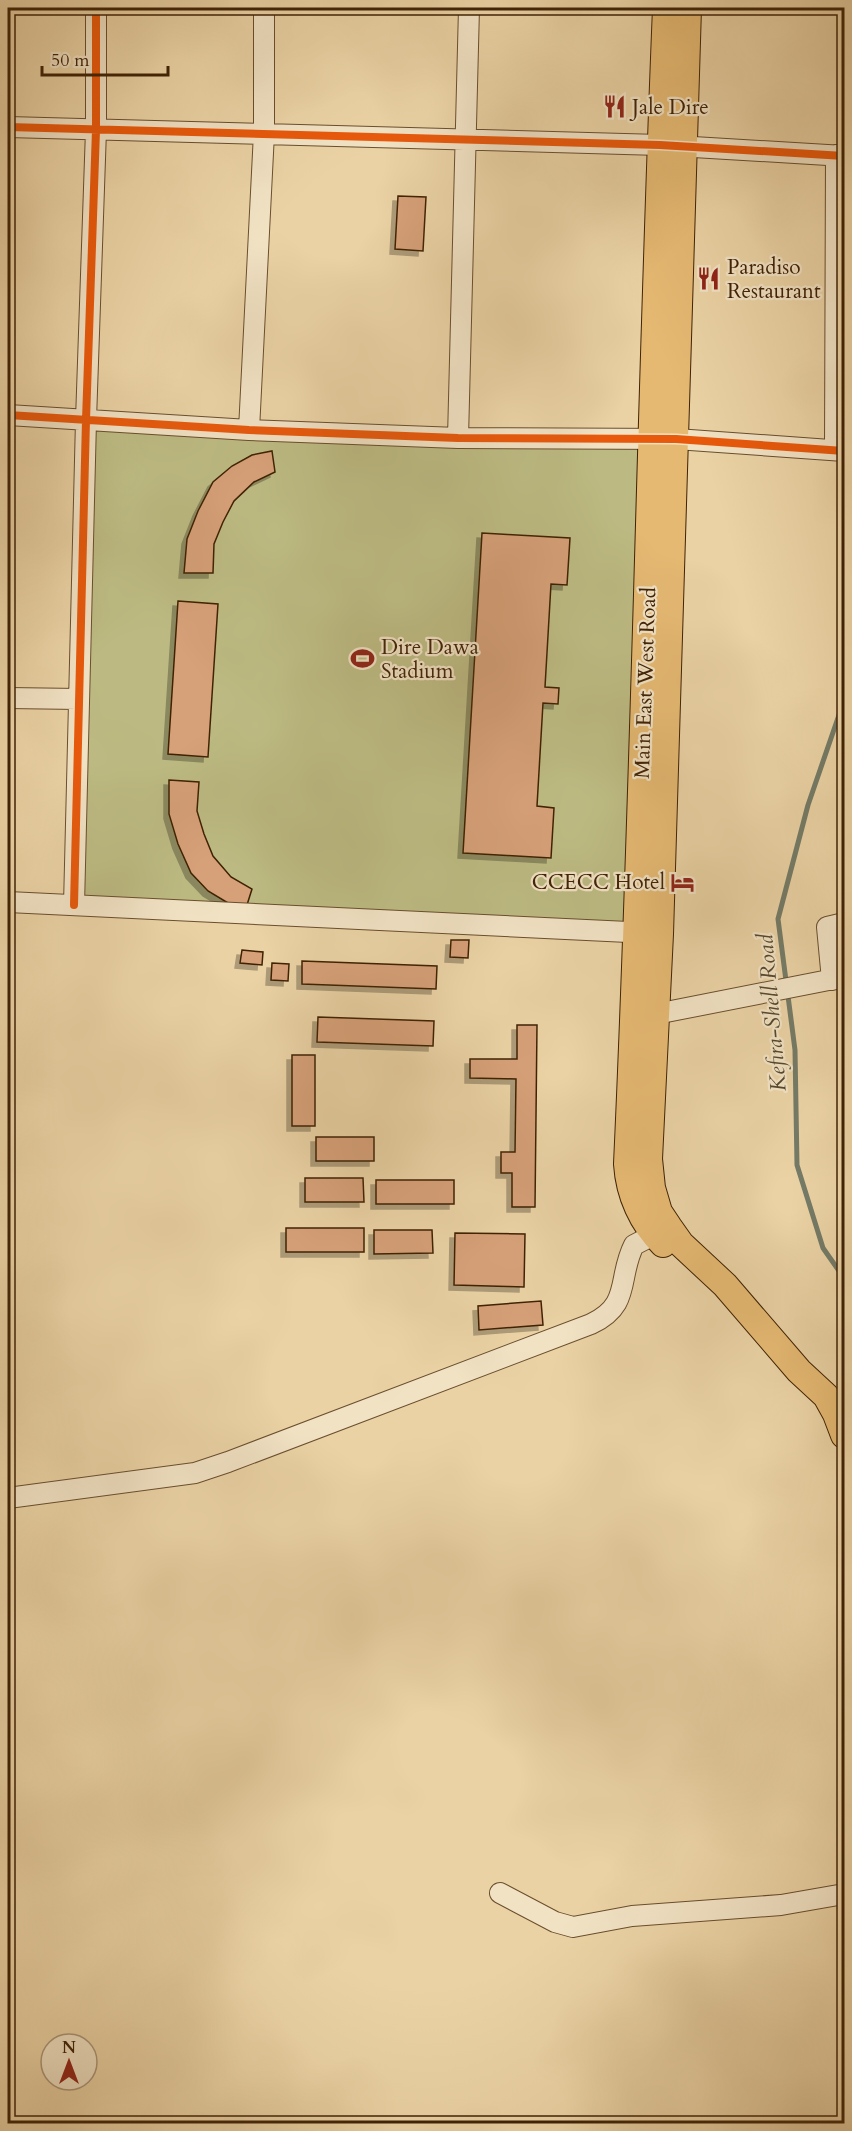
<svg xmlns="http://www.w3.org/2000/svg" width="852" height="2131" font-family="Cardo,serif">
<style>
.green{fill:#bcba82;stroke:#7e6e44;stroke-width:1.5}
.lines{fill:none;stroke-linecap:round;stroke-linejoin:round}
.stream{stroke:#747b67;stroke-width:5}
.building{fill:#d6a078;stroke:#3f2206;stroke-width:1.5;filter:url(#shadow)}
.minor-casing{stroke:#6a4e2e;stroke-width:22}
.major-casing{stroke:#3f2206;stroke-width:28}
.minor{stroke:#f1e2c4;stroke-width:20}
.major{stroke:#e5b972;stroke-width:26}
.cycleway-casing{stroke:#f1e2c4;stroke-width:11}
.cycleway{stroke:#e8590c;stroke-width:8}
.labels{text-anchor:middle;stroke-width:4.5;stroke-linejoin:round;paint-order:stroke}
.poi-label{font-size:21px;fill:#3f2206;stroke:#f1e2c4;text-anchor:start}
.street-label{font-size:21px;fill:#3f2206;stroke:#f1e2c4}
.water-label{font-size:22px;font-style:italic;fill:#55472e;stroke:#f1e2c4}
</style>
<defs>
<filter id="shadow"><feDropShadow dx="-5" dy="5" stdDeviation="0" flood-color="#0004"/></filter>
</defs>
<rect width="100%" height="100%" fill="#ead2a4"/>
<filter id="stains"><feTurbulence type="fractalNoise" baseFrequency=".00333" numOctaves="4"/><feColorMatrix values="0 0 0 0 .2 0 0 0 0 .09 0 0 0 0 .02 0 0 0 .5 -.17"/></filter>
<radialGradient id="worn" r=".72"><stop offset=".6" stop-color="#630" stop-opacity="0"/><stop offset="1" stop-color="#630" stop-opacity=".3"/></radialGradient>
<path class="green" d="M86,420L651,439L638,932L74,905Z"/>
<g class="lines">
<path class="stream" d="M844,709L839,715L808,805L778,919L795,1050L797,1165L823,1248L844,1278"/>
</g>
<path class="building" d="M398,196L426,197L423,251L395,249Z
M272,451L275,472L254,482L234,501L223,522L214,544L213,573H184L187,539L198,511L213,482L232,466L252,455Z
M482,533L570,538L567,585L551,584L545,687L559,688L558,704L543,703L537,806L554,808L551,858L463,853Z
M178,601L218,604L208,757L168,754Z
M169,780L199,782L197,811L204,834L213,856L231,877L252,889L246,908L228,903L208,891L191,873L178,844L169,814Z
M451,940H469L468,958L450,957Z
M242,950L263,952L262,965L240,963Z
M302,961L437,966L436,989L302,984Z
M272,963L289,964L288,981L271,980Z
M318,1017L434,1021L433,1046L317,1042Z
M517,1025H537L535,1207H512V1173H501V1152H515L516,1079L470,1078V1059H517Z
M292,1055H315V1126H292Z
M316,1137H374V1161H316Z
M305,1178H363L364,1202H305Z
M376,1180H454V1204H376Z
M286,1228H364V1252H286Z
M374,1230H432L433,1253L374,1254Z
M455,1233L525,1234L524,1287L454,1285Z
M541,1301L543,1325L479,1330L478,1306Z"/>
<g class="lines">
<defs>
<path id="minor" d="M8,127L660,145L844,156
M8,415L249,430L458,438L676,439L844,451
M249,430L264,133V8
M458,438L469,8
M835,450L836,155
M8,698L79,699
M8,902L649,933
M74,905L86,420L96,130V8
M832,980L827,927L844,923
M643,1014H656L844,977
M8,1498L195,1473L228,1462L591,1324C632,1305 617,1278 634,1245L667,1228
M500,1893L555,1922L573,1927L632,1916L781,1905L844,1894"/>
<path id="major" d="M688,8L660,934L649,1159L652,1188L659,1212L669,1227L681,1244L725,1285L799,1371L826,1396L836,1414L844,1435
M663,1244C642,1223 629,1195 627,1164C645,779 650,393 666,8"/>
</defs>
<use href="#minor" class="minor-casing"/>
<use href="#major" class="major-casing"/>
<use href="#minor" class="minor"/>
<use href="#major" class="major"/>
<defs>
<path id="cycleway" d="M8,127L660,145L844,156
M8,415L249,430L458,438L676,439L844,451
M74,905L86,420L96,130V8"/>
</defs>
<use href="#cycleway" class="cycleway-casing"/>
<use href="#cycleway" class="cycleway"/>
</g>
<defs>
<symbol id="restaurant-bare" viewBox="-9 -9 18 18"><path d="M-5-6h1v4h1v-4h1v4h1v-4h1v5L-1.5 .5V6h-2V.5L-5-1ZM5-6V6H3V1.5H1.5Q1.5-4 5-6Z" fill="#8f2418" stroke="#f1e2c4" stroke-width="2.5" paint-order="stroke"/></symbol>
<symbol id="stadium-bare" viewBox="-9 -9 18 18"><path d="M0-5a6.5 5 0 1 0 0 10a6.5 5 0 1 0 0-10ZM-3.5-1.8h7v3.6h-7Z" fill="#8f2418" stroke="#f1e2c4" stroke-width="2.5" paint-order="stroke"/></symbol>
<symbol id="hotel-bare" viewBox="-9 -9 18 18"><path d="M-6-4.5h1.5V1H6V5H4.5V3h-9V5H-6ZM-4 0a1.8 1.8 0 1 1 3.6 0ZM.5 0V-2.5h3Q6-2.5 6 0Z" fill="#8f2418" stroke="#f1e2c4" stroke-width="2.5" paint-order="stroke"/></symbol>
</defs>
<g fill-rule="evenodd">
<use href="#restaurant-bare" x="598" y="90" width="33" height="33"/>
<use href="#restaurant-bare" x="692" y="262" width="33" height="33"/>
<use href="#stadium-bare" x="346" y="642" width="33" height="33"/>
<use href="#hotel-bare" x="666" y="866" width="33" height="33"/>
</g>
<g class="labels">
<g class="poi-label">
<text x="632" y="114">Jale Dire</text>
<text x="727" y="274">Paradiso<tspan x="727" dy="24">Restaurant</tspan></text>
<text x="381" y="654">Dire Dawa<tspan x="381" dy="24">Stadium</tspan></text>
<text x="665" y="889" text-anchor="end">CCECC Hotel</text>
</g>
<g class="street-label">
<text transform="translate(645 683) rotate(-88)" y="7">Main East West Road</text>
</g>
<g class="water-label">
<text transform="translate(771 1013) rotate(-95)" y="8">Kefira-Shell Road</text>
</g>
</g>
<rect width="852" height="2131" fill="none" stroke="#ead2a4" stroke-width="30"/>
<rect x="9" y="9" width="834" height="2113" fill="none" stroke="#3f2206" stroke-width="3"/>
<rect x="15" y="15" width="822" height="2101" fill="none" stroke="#3f2206" stroke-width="1.5"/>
<g transform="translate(69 2062)"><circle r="28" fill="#f1e2c4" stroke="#aa9578" stroke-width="1.5"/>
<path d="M0-4.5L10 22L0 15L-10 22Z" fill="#8f2418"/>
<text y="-9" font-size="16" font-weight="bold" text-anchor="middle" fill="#3f2206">N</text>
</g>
<path d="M42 66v9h126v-9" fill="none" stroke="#3f2206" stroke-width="3"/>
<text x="51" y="66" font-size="18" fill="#3f2206" stroke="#f1e2c4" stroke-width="4.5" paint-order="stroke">50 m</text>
<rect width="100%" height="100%" filter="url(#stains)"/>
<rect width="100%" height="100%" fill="url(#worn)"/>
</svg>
